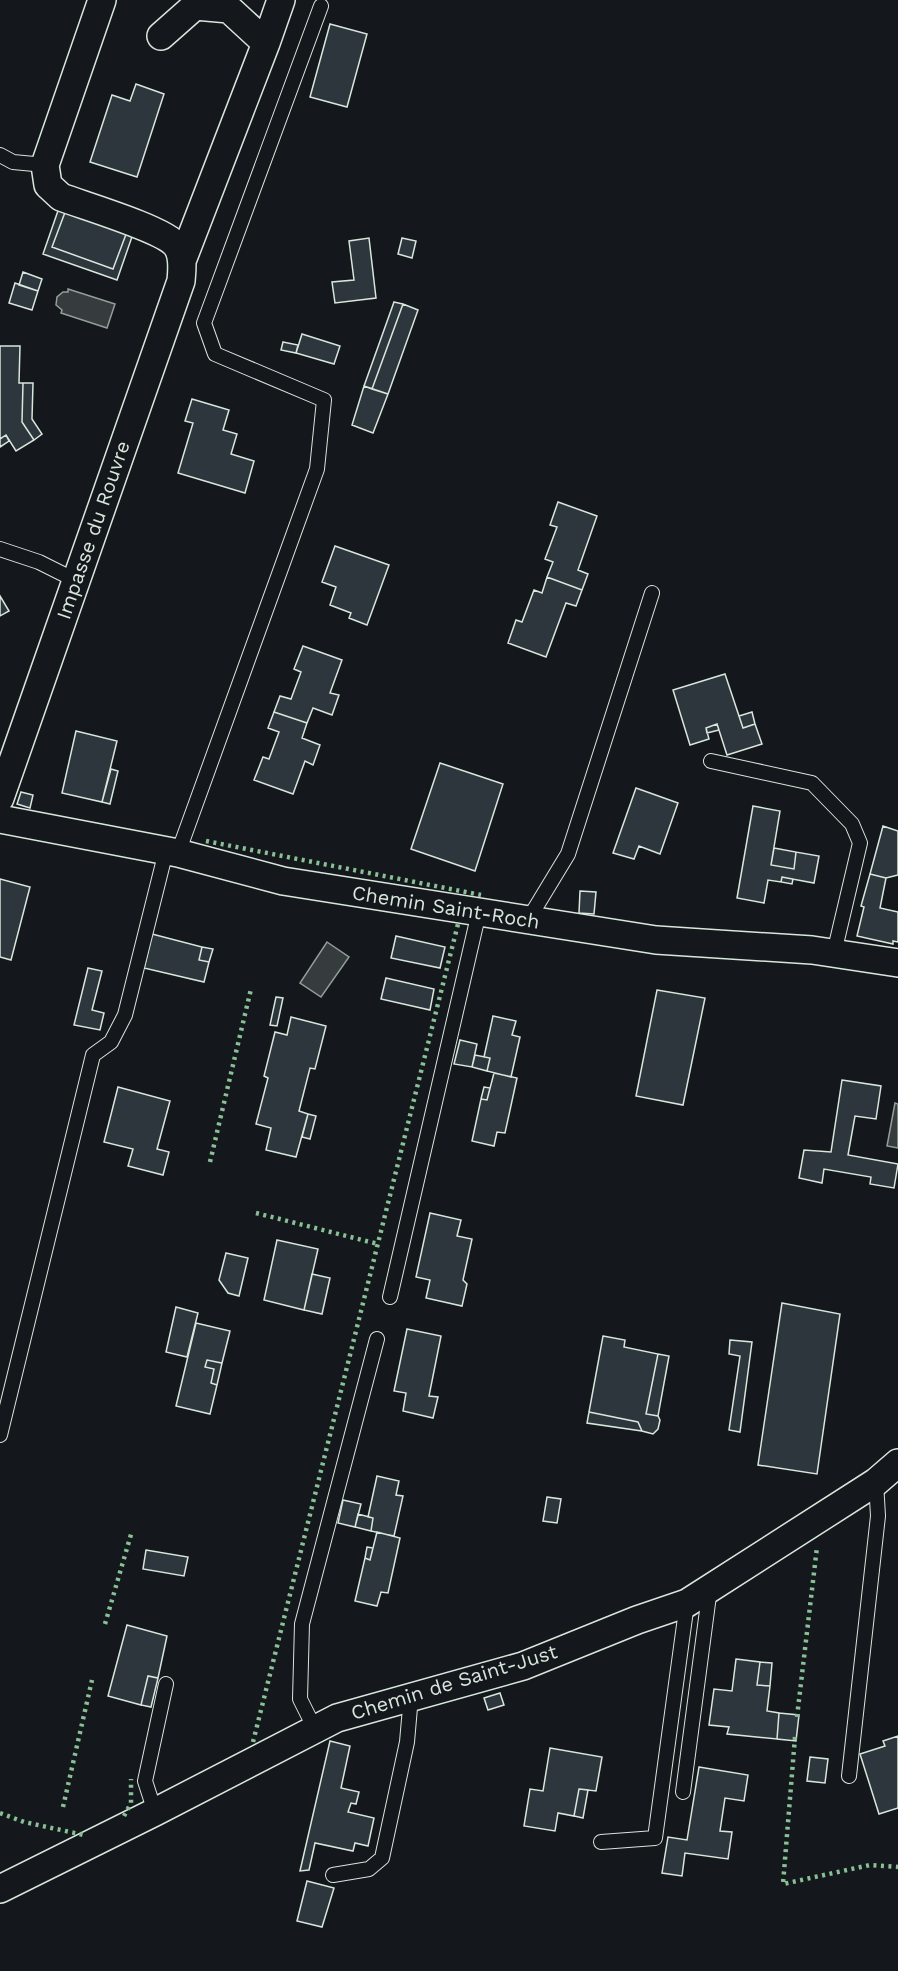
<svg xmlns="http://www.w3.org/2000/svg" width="898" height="1971" font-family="'Work Sans',sans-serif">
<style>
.water{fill:#363b3e;stroke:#939e99;stroke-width:1.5}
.building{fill:#2c363c;stroke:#d8e6dc;stroke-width:1.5}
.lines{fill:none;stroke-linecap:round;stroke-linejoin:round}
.service-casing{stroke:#d8e6dc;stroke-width:16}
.minor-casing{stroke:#d8e6dc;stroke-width:30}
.service{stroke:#14181c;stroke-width:14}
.minor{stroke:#14181c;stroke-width:27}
.hedge{stroke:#8ac095;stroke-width:4.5;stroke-dasharray:3 4.5;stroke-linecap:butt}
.labels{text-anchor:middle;stroke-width:4.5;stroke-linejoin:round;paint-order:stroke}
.street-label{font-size:20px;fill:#d8e6dc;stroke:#14181c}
</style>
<rect width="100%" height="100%" fill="#14181c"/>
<path class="water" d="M68,289L115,304L107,328L61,313L62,310L56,305L57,297L63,292H68Z
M327,942L349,957L321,997L300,983Z
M895,1103L898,1104V1148L887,1146Z"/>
<path class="building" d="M330,24L367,34L347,107L310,97Z
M136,84L164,94L137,177L90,162L112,95L130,101Z
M60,205L67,207L52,247L113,269L128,229L134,231L117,280L43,254Z
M67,207L128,229L113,269L52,247Z
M369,238L376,298L335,303L332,282L354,280L349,241Z
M402,238L416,241L412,258L398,254Z
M23,272L42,279L38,291L19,285Z
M15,283L38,291L32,310L9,303Z
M394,302L403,304L372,389L364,386Z
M403,304L418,310L388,394L372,389Z
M302,334L340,346L334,364L296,353Z
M283,342L298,345L296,353L281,350Z
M0,346H20L19,383H23L22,422L34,440L16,451L6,435L0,439Z
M23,383H33L32,419L42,434L34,440L22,422Z
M364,386L388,394L373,433L352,425Z
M192,399L229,410L223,430L237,434L231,454L254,461L245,493L178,473L193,423L185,421Z
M6,435L9,441L0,447V439Z
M558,502L597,516L578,570L588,574L582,590L547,577L553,562L545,559L557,527L550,525Z
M335,546L389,565L367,625L349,618L351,613L330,605L336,587L322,582Z
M547,577L582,590L576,606L566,603L546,657L508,643L516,620L522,622L534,590L542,593Z
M0,596L9,611L0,616Z
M303,646L342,660L330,693L339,695L332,715L313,708L307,723L274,712L280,696L291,699L301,672L294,669Z
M725,674L743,728L755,724L762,744L727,755L717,724L706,728L709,739L690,745L673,690Z
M274,712L307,723L302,738L320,745L313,765L305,761L293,794L254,780L263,757L269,759L279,732L268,728Z
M752,712L755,724L743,728L739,716Z
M717,724L719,730L707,733L706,728Z
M76,731L117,741L102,802L62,793Z
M440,763L503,784L475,871L411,849Z
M111,769L118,771L110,804L102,802Z
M636,788L678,803L660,854L639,846L634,859L613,853Z
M21,792L33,795L30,808L17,804Z
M753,806L780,811L771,865L794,869L796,852L819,856L814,883L782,877L781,882L768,880L764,903L737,898Z
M883,826L898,831V875L886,878L870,874Z
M774,848L796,852L794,869L771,865Z
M870,874L886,878L880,908L898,912V942L893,941V944L857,936L864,907L861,906Z
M782,877L793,879L792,884L781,882Z
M0,879L30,887L11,960L0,957Z
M580,891L596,892L594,914L579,913Z
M152,934L202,947L199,960L209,962L204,982L144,968Z
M396,936L445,947L440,968L391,958Z
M202,947L213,949L209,962L199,960Z
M88,968L102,971L92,1010L104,1013L100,1030L74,1025Z
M386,978L434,989L430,1010L381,999Z
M657,990L705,998L683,1105L636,1096Z
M276,997L283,998L277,1026L270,1025Z
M493,1016L516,1021L512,1035L520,1037L511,1077L487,1071L490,1058L484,1057Z
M291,1017L326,1026L315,1069L310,1068L299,1111L308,1114L296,1157L266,1150L271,1128L256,1124L268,1078L264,1076L275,1032L287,1035Z
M460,1040L477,1044L472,1067L454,1064Z
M475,1055L490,1058L487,1071L472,1067Z
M494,1073L517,1078L505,1133L497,1132L494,1146L472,1141L481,1099L487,1100Z
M842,1080L881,1086L876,1119L855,1116L848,1155L898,1164L894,1188L870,1184L871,1177L824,1169L822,1183L799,1178L804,1150L831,1152Z
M118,1087L170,1101L157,1149L169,1152L163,1175L128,1166L133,1149L104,1142Z
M484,1087L490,1088L487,1100L481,1099Z
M308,1114L316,1116L310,1139L302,1137Z
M430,1213L461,1220L457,1236L472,1239L463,1280L467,1284L462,1306L426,1298L430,1280L416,1277Z
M277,1240L318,1249L304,1310L264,1300Z
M226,1253L248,1258L239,1296L228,1293L219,1280Z
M312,1274L330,1278L322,1314L304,1310Z
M782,1303L840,1314L817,1474L758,1465Z
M176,1307L198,1313L187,1357L166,1352Z
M196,1323L230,1331L222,1363L207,1360L205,1367L214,1369L211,1383L217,1385L210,1414L176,1406Z
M407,1329L441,1336L429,1396L438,1397L433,1418L403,1411L406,1393L394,1391Z
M603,1336L625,1340L624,1347L658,1354L646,1414L658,1416L660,1420L658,1429L653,1434L642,1431L638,1422L589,1412Z
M730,1340L752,1342L740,1432L729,1430L740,1356L729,1354Z
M658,1354L669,1356L658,1416L646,1414Z
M207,1360L222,1363L217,1385L211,1383L214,1369L205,1367Z
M589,1412L638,1422L642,1431L587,1423Z
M377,1476L399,1481L396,1495L403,1496L394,1536L371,1531L373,1518L368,1517Z
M547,1497L561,1499L557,1523L543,1521Z
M343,1500L361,1504L355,1527L338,1523Z
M358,1514L373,1518L371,1531L355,1527Z
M377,1532L400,1538L388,1593L381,1592L377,1606L355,1601L365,1558L370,1560Z
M367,1547L373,1548L370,1560L365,1558Z
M146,1550L188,1557L184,1576L143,1569Z
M127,1625L167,1636L158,1678L148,1676L141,1705L108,1696Z
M736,1659L760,1662L757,1685L770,1686L767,1711L779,1713L777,1739L727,1734L729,1727L709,1725L714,1689L732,1691Z
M760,1662L772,1663L770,1686L757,1685Z
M148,1676L158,1678L151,1707L141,1705Z
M500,1693L504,1705L488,1710L484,1698Z
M779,1713L799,1715L796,1741L777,1739Z
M898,1736V1808L879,1814L860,1754L885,1746L883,1741Z
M330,1741L350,1746L341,1788L359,1792L356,1804L351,1803L348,1812L374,1818L368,1846L355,1843L353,1851L315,1843L309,1870L300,1871Z
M550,1748L602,1757L596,1791L579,1789L574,1816L558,1813L555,1831L524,1826L530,1789L543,1791Z
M810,1757L828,1759L825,1783L807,1781Z
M699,1767L748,1775L744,1801L725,1798L720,1831L732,1832L728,1859L685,1853L682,1876L662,1873L668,1837L687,1840Z
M579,1789L588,1790L583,1818L574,1816Z
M307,1881L334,1888L322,1927L297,1921Z"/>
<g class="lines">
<defs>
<path id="service" d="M0,155L13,162L45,165
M0,549L39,562L75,580
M711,761L812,783L852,824L860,843L834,953
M178,853L317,469L324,400L215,354L204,323L321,6
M528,920L568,854L652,593
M390,1297L479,912
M0,1435L93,1055L111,1042L125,1015L166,851
M315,1729L300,1699L302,1624L377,1339
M849,1776L878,1516L876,1482
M683,1792L710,1588
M155,1812L145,1781L166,1684
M601,1842L655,1838L687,1603
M333,1875L369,1869L382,1858L407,1742L411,1696"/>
<path id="minor" d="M161,36L195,6L229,9L266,43L182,261
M266,43L281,0
M0,798L181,281C182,270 184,255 176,245C163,229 85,206 61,197L48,185L45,165L102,0
M0,819L178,853L283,881L656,940L812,950L898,963
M0,1889L155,1812L337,1718L523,1666L637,1620L687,1603L876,1482L898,1463"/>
</defs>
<use href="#service" class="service-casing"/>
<use href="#minor" class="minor-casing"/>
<use href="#service" class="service"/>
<use href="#minor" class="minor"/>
<path class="hedge" d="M206,841L481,895
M210,1162L251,989
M256,1213L378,1244
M105,1624L132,1531
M797,1717L817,1547
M795,1737L783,1884L870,1865L898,1867
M253,1742L458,924
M63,1807L92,1680
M0,1813L24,1822L84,1835
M124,1816L131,1803V1779"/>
</g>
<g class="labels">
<g class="street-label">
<text transform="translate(93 530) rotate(-71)" y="7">Impasse du Rouvre</text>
<text transform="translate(446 907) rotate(9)" y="7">Chemin Saint-Roch</text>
<text transform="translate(454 1682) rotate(-17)" y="7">Chemin de Saint-Just</text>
</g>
</g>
</svg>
